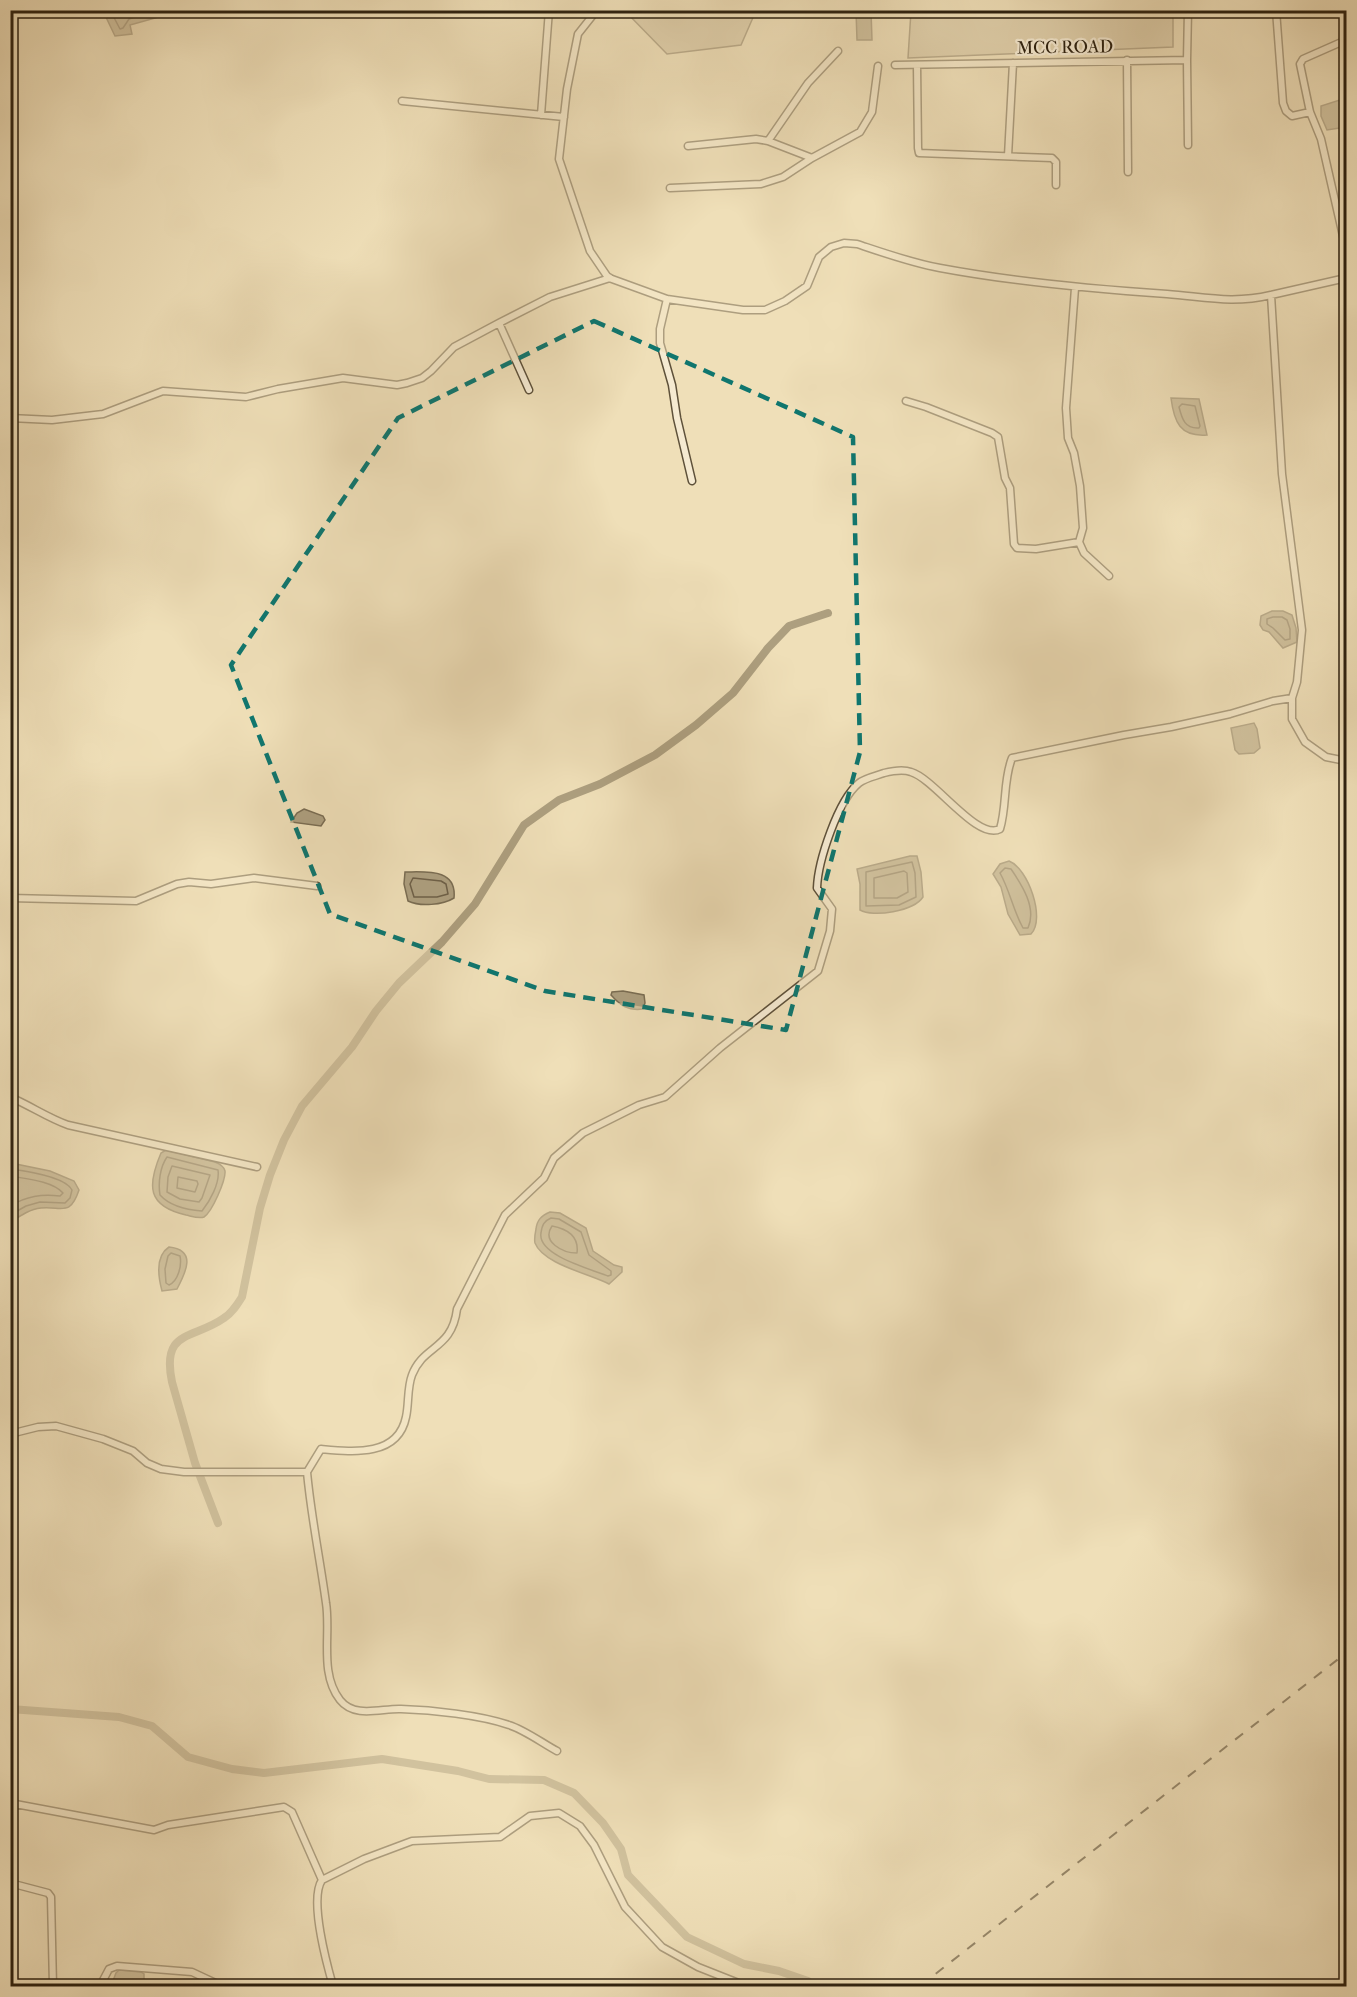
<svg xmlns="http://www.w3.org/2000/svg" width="1357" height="1997" font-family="'IM FELL French Canon',serif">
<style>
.green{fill:#cebf9b;stroke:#7e7056;stroke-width:1.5}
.water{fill:#ad9f7f;stroke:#7a6d53;stroke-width:1.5}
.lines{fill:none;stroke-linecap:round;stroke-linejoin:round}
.shore{stroke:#6e6048;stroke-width:1.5}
.canal{stroke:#ad9f7f;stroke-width:8}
.street-casing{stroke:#5e513a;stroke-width:9}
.street{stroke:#f5ead1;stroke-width:6}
.rail{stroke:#2e2210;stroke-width:2;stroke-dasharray:10 10;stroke-linecap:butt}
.marked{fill:none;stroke:#0f766e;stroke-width:4.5;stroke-dasharray:12 8;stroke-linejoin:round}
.labels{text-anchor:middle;stroke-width:4.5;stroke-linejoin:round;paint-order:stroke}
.street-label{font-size:18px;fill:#2e2210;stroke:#f5ead1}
</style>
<rect width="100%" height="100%" fill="#efdfb8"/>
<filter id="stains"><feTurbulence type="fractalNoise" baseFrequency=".00333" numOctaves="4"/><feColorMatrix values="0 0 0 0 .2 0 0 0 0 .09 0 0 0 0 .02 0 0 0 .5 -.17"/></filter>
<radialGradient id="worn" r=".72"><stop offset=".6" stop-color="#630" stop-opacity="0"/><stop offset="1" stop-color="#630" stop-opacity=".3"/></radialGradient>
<path class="green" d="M753,11L755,13L741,45L667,54L625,11Z
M911,11H1173V47L908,58Z"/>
<path class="water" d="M103,11L104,10L180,11L130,25L132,34L115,36Z
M856,11H871L872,40H857Z
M1346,98V127L1327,130L1321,116V106Z
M1171,398L1199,399L1207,435C1180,437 1174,422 1171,398Z
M1272,611H1283L1292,615L1296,628L1297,642L1283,648L1269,632L1263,630L1260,625L1261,616Z
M1254,723L1257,729L1260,748L1254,753L1239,754L1235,750L1231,728Z
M304,809L323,816L325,820L321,826L291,822L297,813Z
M910,856H917L921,872L923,897C914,911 873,918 860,910V884L857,869Z
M1009,861C1028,868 1046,919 1031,934L1020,935L1008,914L1001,887L993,874L1000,864Z
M405,872C426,872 457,868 454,898C443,905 420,907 408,901L404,884Z
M623,991L644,995L645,1003L643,1009C628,1011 621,1006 611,995L612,992Z
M166,1150L215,1162C220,1164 224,1166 225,1171C226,1180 212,1212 204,1217C199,1219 191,1216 186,1215C147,1206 147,1186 161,1153Z
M11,1163L50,1171L74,1181L79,1190C70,1217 62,1206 41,1208C30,1209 20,1216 11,1222Z
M550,1212L560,1213L586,1228L593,1251L614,1265L622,1267V1272L609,1284C590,1274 543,1264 535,1243C534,1239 535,1234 536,1229C537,1220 541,1216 550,1212Z
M169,1247C197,1250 186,1272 177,1289L162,1291C158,1276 155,1256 169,1247Z
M119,1970L141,1972L144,1974V1986H111L116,1973Z"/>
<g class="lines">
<path class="shore" d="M110,10L120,29L123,28L129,19L158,10
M1182,404L1195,406L1200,426L1199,428C1185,429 1182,419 1179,407Z
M1273,617H1282L1287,620L1290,629V639L1285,640L1273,628L1267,624V619Z
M912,862L915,873L916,897L899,905L866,906V872Z
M1005,868L1011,869C1022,885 1037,908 1028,928H1023C1013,910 1010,891 1000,873Z
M904,871L907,873L908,892L897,898H874V878Z
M413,878L441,881L446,884L448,894L437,897H414L410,884Z
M167,1157L218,1170C220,1183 210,1201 202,1211C188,1210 170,1206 160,1195C158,1183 160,1167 167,1157Z
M172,1166L210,1175L202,1198L199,1202L180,1199L167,1192L168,1177Z
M10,1169C26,1171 65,1177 72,1190L70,1198L65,1203L40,1202L26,1206L10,1215
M10,1176C27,1179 52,1181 63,1193L60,1196C41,1194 27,1196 10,1206
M178,1177L197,1181L198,1184L195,1192L177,1188Z
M551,1218L559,1219L581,1232L589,1255L611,1271V1275L608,1276C590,1269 537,1255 541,1233C542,1225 544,1221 551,1218Z
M552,1226C568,1229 579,1237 577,1253C563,1253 541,1242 552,1226Z
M171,1253L180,1256C182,1266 178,1281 169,1285L166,1283L165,1269L168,1256Z"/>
<path class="canal" d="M218,1523L195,1463L172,1382C161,1329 193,1340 224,1318C232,1313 237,1305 242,1297L260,1208L270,1175L284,1140L302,1106L352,1047L376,1011L399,983L442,942L475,904L524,825L559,800L600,784L655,755L696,725L733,693L768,648L789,626L828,613
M10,1709L119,1717L152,1726L188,1757L232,1769L264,1773L382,1759L458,1771L489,1779L544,1780L574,1793L603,1823L621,1849L628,1875L687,1937L744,1964L779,1971L808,1981L814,1986"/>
<defs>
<path id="street" d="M597,10L578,34L567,89L559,159L590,251L607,276L612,279L667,299L743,310H765L785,301L807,286L819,257L831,247L844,243L857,244C884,253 912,263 940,268C1015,282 1091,289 1167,294C1206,297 1232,304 1271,295L1282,474L1302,630L1297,682L1292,698V719L1305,742L1326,757L1346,761
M1276,10L1283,103L1286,111L1292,116L1310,112
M10,19L12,10
M1346,40L1303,59L1300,64L1310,112L1321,139L1346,249
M1127,60L1128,172
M1187,60L1188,145
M895,65L1187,60L1188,10
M917,65L918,148L919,153L1052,158L1056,162V185
M402,101L564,117
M541,115L549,10
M768,141L808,83L838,51
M688,146L756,139L768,141L812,158
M1008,156L1013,63
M670,188L761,184L783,177L812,158L860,132L872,112L878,66
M1075,288L1066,408L1068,438L1074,453L1080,486L1083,528L1079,542L1084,553L1109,576
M1271,295L1346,278
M667,299L660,329V343L672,385L677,418L692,481
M499,323L529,390
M906,401L926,407L992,433L998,437L1005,478L1010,488L1014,544L1017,548L1036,549L1079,542
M10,418L52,420L103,414L163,391L246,397L278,389L343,378L397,385L407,383L422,378L431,371L454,347L499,323L550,297L610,278
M10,898L136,901L177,884L189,882L211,884L254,878L317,886
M10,1097C31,1106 48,1118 68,1125L257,1167
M10,1434L38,1427L56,1426L103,1439L133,1451L147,1463L161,1469L184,1472H307
M557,1751C542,1743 525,1730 509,1725C480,1715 432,1710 401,1709C382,1708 355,1719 340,1700C319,1673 331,1634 326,1603C320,1559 311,1516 307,1472L321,1449C353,1452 398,1457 406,1417C409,1404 407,1388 412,1375C423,1345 452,1350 457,1309L505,1215L544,1178L554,1158L583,1133L639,1105L665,1097L720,1048L818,971L830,931L832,909L817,888C818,861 838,800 859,783C865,778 876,776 884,773C892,771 903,769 911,772C935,779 977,841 1000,829C1007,806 1003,780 1012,758L1124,735L1171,727L1230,714L1273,701L1292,698
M10,1803L154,1830L168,1825L284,1807L292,1812L322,1880
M10,1820L14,1804
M10,1883L48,1893L51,1897L53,1986
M100,1986L109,1969L117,1966L192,1972L222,1986
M333,1986C327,1965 309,1899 322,1880L364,1859L412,1841L500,1837L530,1816L559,1813L580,1826L594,1845L625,1907L662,1947L698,1967L746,1986"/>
</defs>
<use href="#street" class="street-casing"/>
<use href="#street" class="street"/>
<path class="rail" d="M920,1986L1346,1653"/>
</g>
<path d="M0 0H1357V1997H0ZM594,321L853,437L860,752L786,1030L545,991L330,914L231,665L398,418Z" fill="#efdfb8" fill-opacity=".55" fill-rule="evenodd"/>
<path class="marked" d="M594,321L853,437L860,752L786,1030L545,991L330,914L231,665L398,418Z"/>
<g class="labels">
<g class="street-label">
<text transform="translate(1065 47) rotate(-1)" y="6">MCC ROAD</text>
</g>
</g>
<rect width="1357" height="1997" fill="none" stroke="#efdfb8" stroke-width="36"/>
<rect x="12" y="12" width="1333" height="1973" fill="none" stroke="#2e2210" stroke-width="3"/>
<rect x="18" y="18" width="1321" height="1961" fill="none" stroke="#2e2210" stroke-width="1.5"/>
<rect width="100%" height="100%" filter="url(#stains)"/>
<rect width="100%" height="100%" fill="url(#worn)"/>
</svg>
